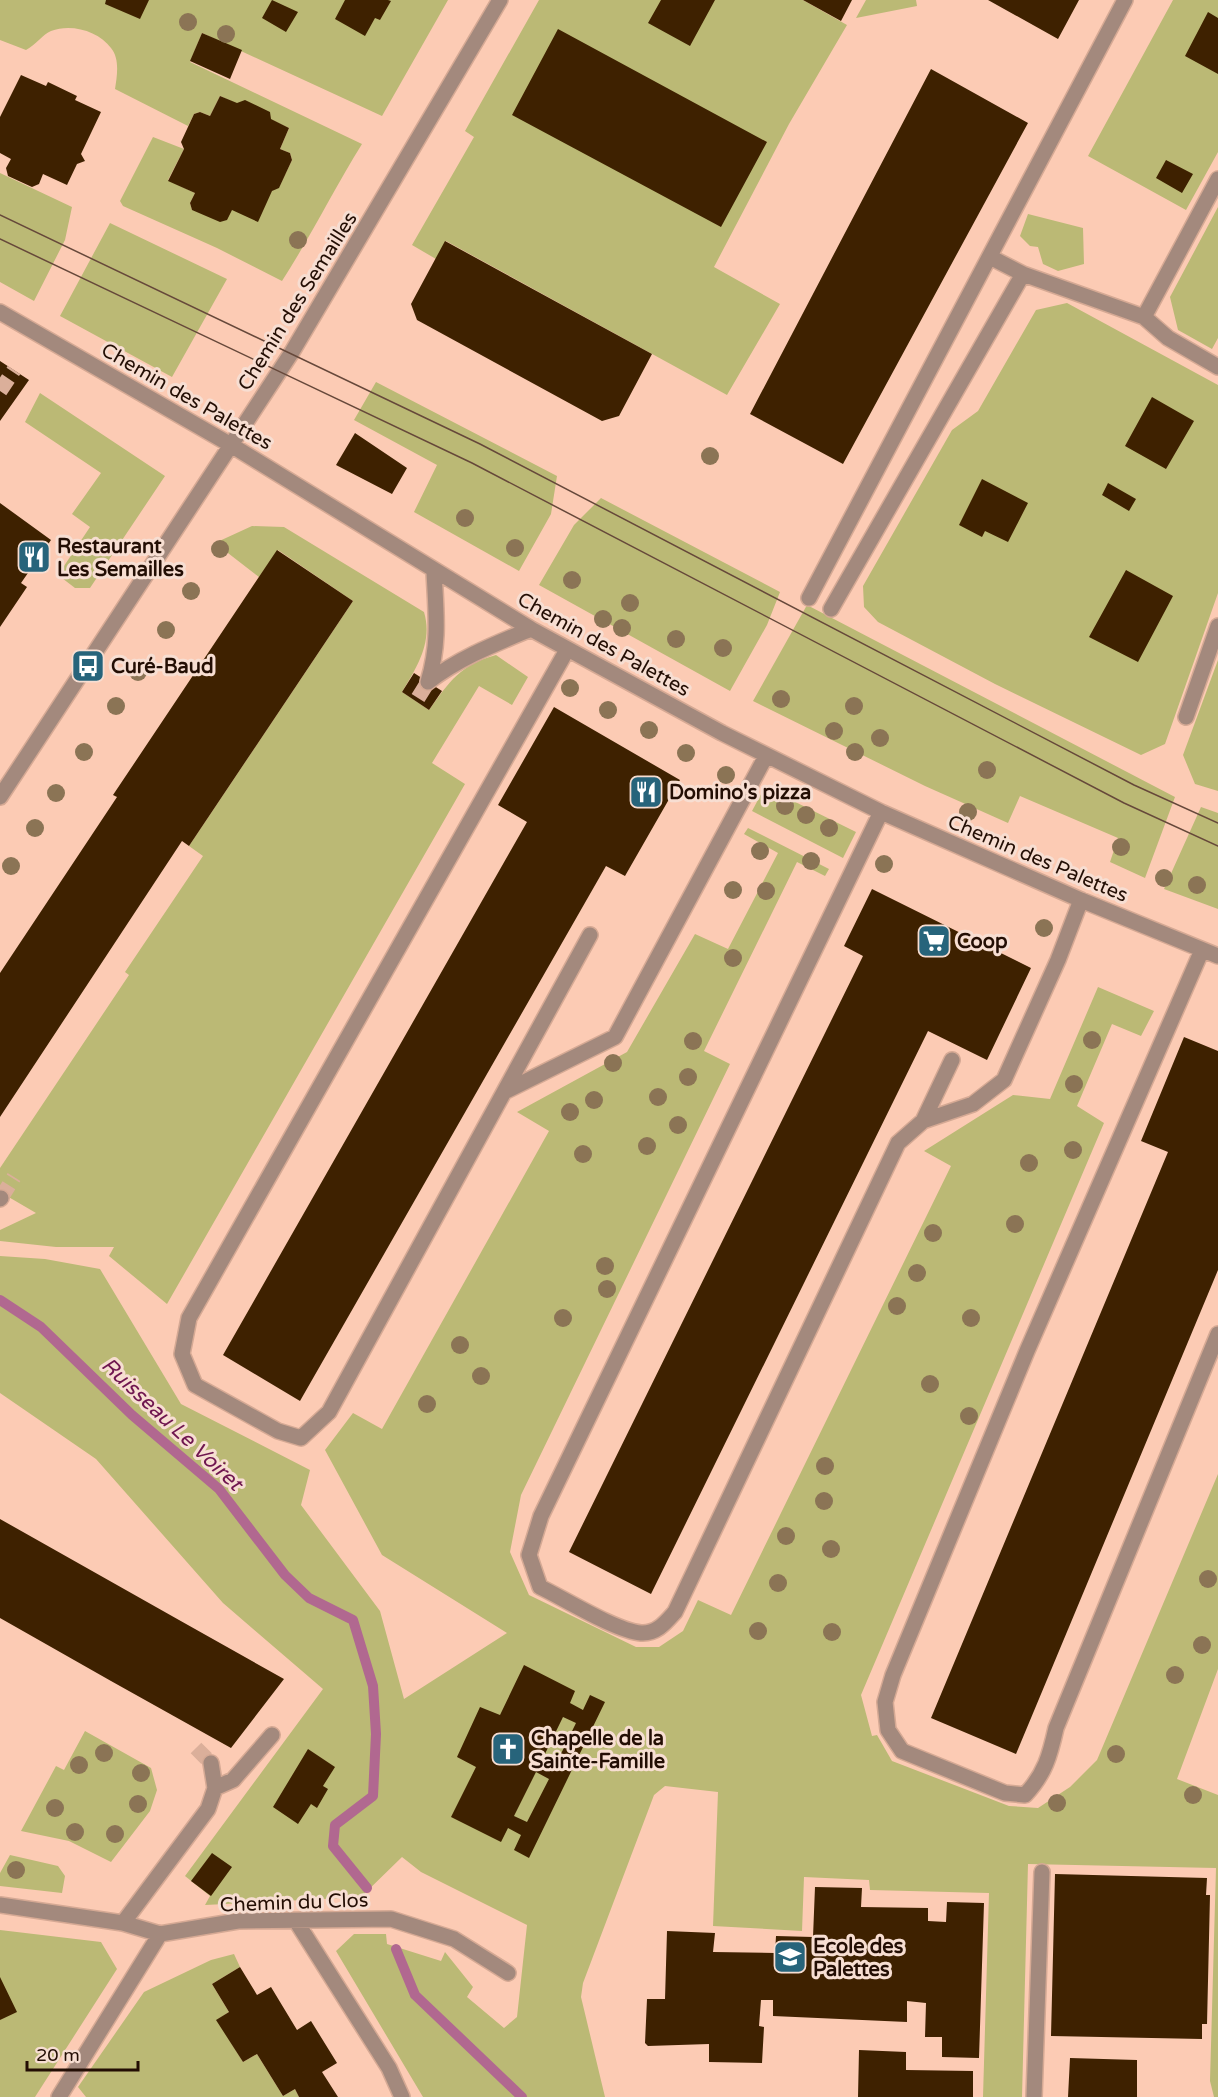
<svg xmlns="http://www.w3.org/2000/svg" width="1218" height="2097" font-family="'Varela Round',sans-serif">
<style>
.green{fill:#bbb975}
.lines{fill:none;stroke-linecap:round;stroke-linejoin:round}
.stream{stroke:#b16890;stroke-width:10}
.building{fill:#3e2100;fill-rule:evenodd}
.minor-tunnel{stroke:#dbaf9a;stroke-width:15;stroke-dasharray:15 8;stroke-linecap:butt}
.minor-casing{stroke:#d5a994;stroke-width:18}
.minor{stroke:#a3897d;stroke-width:15}
.tram{stroke:#66483a;stroke-width:1.5}
.tree{fill:#8b7455}
.labels{text-anchor:middle;stroke-width:6;stroke-linejoin:round;paint-order:stroke}
.street-label{font-size:20px;fill:#230e04;stroke:#f7ded2}
.poi-label{font-size:20px;font-weight:bold;fill:#230e04;stroke:#f7ded2;text-anchor:start}
.water-label{font-size:21px;font-style:italic;fill:#6f164f;stroke:#f7ded2}
</style>
<rect width="100%" height="100%" fill="#fccbb4"/>
<path class="green" d="M0,0H448L382,116L202,33L190,62L362,144C334,189 311,236 282,281L217,248L123,206L120,201L153,137L184,149L168,180L195,193L190,203L192,210H232L279,187L292,160L290,153L280,149L289,128L220,96L210,116L200,112L194,114L188,126L115,89C117,76 120,59 111,48C99,31 71,23 51,31C43,34 36,45 26,50L0,40Z
M539,0H803L847,25L789,124L714,267L780,304L727,395L446,241L436,259L412,245L474,137L465,131Z
M866,0H916L917,6L856,18Z
M1173,0H1218V152L1186,210L1088,156Z
M0,173L72,207L65,240L34,301L0,282Z
M1218,207V338L1212,349L1178,330L1170,297Z
M1028,214L1083,228L1084,264L1058,271L1043,264L1038,247L1030,246L1020,236Z
M110,223L227,279L172,377L60,316Z
M1067,303L1218,385V593L1165,744L1141,755L995,684L878,622L864,607L863,586L952,430L978,411L1036,310Z
M376,382L557,476L551,514L519,571L414,512L437,465L354,420Z
M40,393L165,476L90,588H75L58,575L90,527L72,514L101,473L25,422Z
M601,498L780,592L767,625L730,691L539,585L574,525Z
M252,526L284,527L424,612C433,642 417,667 402,692L429,710C450,681 460,665 496,655L528,677L512,705L479,686L432,763L465,784L167,1304L109,1256L114,1247H56L0,1241V1230L36,1213L0,1192V1168L129,975L125,972L203,856L189,846L353,601L278,550L259,577L215,543Z
M807,605L1175,797L1145,878L1110,862L1118,838L1020,796L1008,823L925,786L753,701Z
M1218,660V791L1195,784L1183,755Z
M765,787L856,832L843,858L752,811Z
M1201,807L1218,813V909L1164,889Z
M748,828L829,869L825,876L797,862L704,1051L730,1064L521,1495L510,1552L529,1595L636,1647H659L683,1631L698,1600L731,1615L951,1166L924,1151L1013,1095L1050,1099L1098,987L1154,1011L1141,1036L1112,1024L1077,1106L1104,1123L861,1695L872,1736L877,1735L892,1761L1009,1806L1038,1808L1070,1787L1097,1760L1218,1474V1669L1177,1779L1218,1795V2097H1214L1210,2081L1216,1868L1028,1864L1022,2097H983L989,1893L870,1890L869,1880L804,1877L802,1931L713,1926L718,1792L665,1786L654,1795L583,1983L581,1997L605,2097H423L336,1951L354,1934H386L387,1944L441,1961L445,1952L473,1987L467,1997L504,2028L517,2017L527,1925L421,1872L402,1857L361,1897L205,1905L210,1896L185,1876L323,1689L223,1603L96,1459L0,1393V1256L45,1259L100,1269L181,1404L310,1470L301,1505L380,1611L404,1699L507,1633L382,1555L325,1450L353,1413L382,1429L549,1131L517,1112L627,1052L695,934L728,949L778,853L744,834Z
M85,1731L151,1768L157,1790L150,1811L111,1862L69,1841L21,1831L56,1766L64,1770Z
M10,1855L58,1866L65,1876L62,1893L0,1886V1873Z
M0,1930L101,1942L117,1969L35,2097H0Z
M234,1954L240,1967L212,1984L229,2012L217,2020L243,2062L257,2054L283,2096L295,2089L299,2097H86L78,2087L144,1992L211,1960Z"/>
<g class="lines">
<path class="stream" d="M0,1300L41,1327L132,1415L219,1489L285,1575L309,1598L353,1620L373,1686L376,1734L373,1796L335,1825L333,1846L367,1888
M396,1949L415,1995L522,2097"/>
</g>
<path class="building" d="M106,0H149L140,19L105,4Z
M272,0L298,12L286,32L262,18Z
M345,0H388L391,1L380,20L375,18L365,36L335,19Z
M661,0H715L690,46L648,23Z
M803,0H852L841,21Z
M988,0H1079L1058,39Z
M1208,12L1218,18V74L1185,56Z
M558,29L767,142L721,227L512,115Z
M202,33L242,50L230,79L190,61Z
M931,69L1028,123L843,464L750,414Z
M21,75L46,86L48,82L77,96L75,100L101,112L81,154L85,161L77,164L67,185L43,174L39,184L32,187L8,176L6,168L11,159L0,153V117Z
M220,96L237,103L245,100L270,112L271,119L289,128L280,149L290,153L292,160L279,188L272,191L258,222L232,210L227,220L220,222L192,210L190,203L195,193L168,181L184,149L181,142L194,114L200,112L210,116Z
M1166,160L1193,174L1182,193L1156,178Z
M445,241L652,354L619,416L602,421L417,320L411,304Z
M0,361L29,380L0,421Z
M1152,397L1194,421L1166,469L1125,446Z
M355,433L407,468L392,494L336,465Z
M982,479L1028,503L1008,542L985,531L982,537L959,525Z
M1108,483L1136,499L1129,511L1102,495Z
M0,503L51,540L21,583L27,587L0,627Z
M277,550L353,601L189,846L182,841L0,1117V973L117,797L113,795Z
M1126,570L1173,596L1138,662L1089,637Z
M414,673L442,691L429,710L402,692Z
M554,707L680,780L625,876L606,866L300,1401L223,1355L527,822L498,805Z
M872,889L1031,968L987,1060L928,1031L651,1594L569,1552L863,956L844,946Z
M1184,1037L1218,1051V1270L1016,1754L931,1718L1168,1152L1141,1141Z
M0,1519L179,1620L284,1679L231,1748L111,1681L0,1618Z
M524,1665L575,1691L570,1703L583,1710L590,1695L605,1702L529,1858L514,1850L521,1835L508,1828L501,1842L451,1817L476,1767L457,1757L480,1707L500,1715ZM563,1717L576,1723L555,1766L542,1760ZM536,1772L549,1779L527,1822L514,1816Z
M308,1749L335,1767L323,1786L328,1789L317,1808L311,1804L298,1824L273,1807Z
M212,1853L232,1867L211,1896L191,1881Z
M1055,1874L1207,1878L1206,1895H1210L1207,2024H1202V2039L1051,2036Z
M815,1887L862,1888L861,1907L928,1908V1921L946,1922L947,1902L984,1903L979,2058L942,2057V2037H925L926,2003L907,2001V2022L773,2016V2000H761L759,2026L764,2027L762,2063L709,2062V2044L648,2046L645,2043L647,1999H665L667,1931L715,1933L713,1952L775,1953L776,1936L813,1937Z
M240,1967L257,1995L271,1987L297,2030L311,2021L337,2063L322,2072L338,2097H299L295,2089L283,2096L257,2054L243,2062L216,2020L229,2012L212,1984Z
M0,1977L17,2012L0,2020Z
M859,2050L906,2052V2070L973,2071V2097H858Z
M1070,2058L1137,2060V2097H1068Z"/>
<g class="lines">
<path class="minor-tunnel" d="M0,391L14,370
M418,698L428,682
M1,1198L14,1177
M196,1748L211,1763"/>
<defs>
<path id="minor" d="M1218,179L1144,317L1168,338L1218,367
M990,257L1023,274
M0,312L231,445L531,629L722,733L881,812L1081,900L1218,956
M809,598L1125,0
M831,609L1023,274L1144,317
M567,650L189,1318L182,1354L195,1385L278,1431L301,1438L329,1412L504,1092L615,1037L766,756
M428,682C459,658 495,644 531,629
M428,682C440,643 436,612 434,572
M1186,717L1218,626
M0,797L292,352L500,0
M881,812L541,1516L529,1555L540,1587C565,1599 616,1631 641,1633C657,1634 666,1622 675,1612L898,1143L923,1121L973,1104L1004,1080L1058,960L1081,900
M1202,950L1027,1351L893,1675L885,1702L888,1730L902,1751L1005,1793L1025,1795C1045,1774 1050,1755 1056,1728L1218,1334
M504,1092L590,935
M923,1121L952,1060
M0,1199L1,1198
M215,1788L233,1780L272,1735
M0,1905L123,1923L160,1934L238,1921L391,1919L454,1939L508,1973
M296,1921L389,2068L402,2097
M123,1923L208,1809L215,1788L211,1763
M59,2097L160,1934
M1034,2097L1042,1872"/>
</defs>
<use href="#minor" class="minor-casing"/>
<use href="#minor" class="minor"/>
<path class="tram" d="M0,215L480,444L1134,785L1218,823
M0,239L472,463L1124,803L1218,846"/>
</g>
<g class="tree">
<circle cx="188" cy="22" r="9"/>
<circle cx="226" cy="34" r="9"/>
<circle cx="298" cy="240" r="9"/>
<circle cx="710" cy="456" r="9"/>
<circle cx="465" cy="518" r="9"/>
<circle cx="515" cy="548" r="9"/>
<circle cx="220" cy="549" r="9"/>
<circle cx="572" cy="580" r="9"/>
<circle cx="191" cy="591" r="9"/>
<circle cx="630" cy="603" r="9"/>
<circle cx="603" cy="619" r="9"/>
<circle cx="622" cy="628" r="9"/>
<circle cx="166" cy="630" r="9"/>
<circle cx="676" cy="639" r="9"/>
<circle cx="723" cy="648" r="9"/>
<circle cx="138" cy="672" r="9"/>
<circle cx="570" cy="688" r="9"/>
<circle cx="781" cy="699" r="9"/>
<circle cx="116" cy="706" r="9"/>
<circle cx="854" cy="706" r="9"/>
<circle cx="608" cy="710" r="9"/>
<circle cx="649" cy="730" r="9"/>
<circle cx="834" cy="731" r="9"/>
<circle cx="880" cy="738" r="9"/>
<circle cx="84" cy="752" r="9"/>
<circle cx="855" cy="752" r="9"/>
<circle cx="686" cy="753" r="9"/>
<circle cx="987" cy="770" r="9"/>
<circle cx="726" cy="775" r="9"/>
<circle cx="56" cy="793" r="9"/>
<circle cx="785" cy="806" r="9"/>
<circle cx="968" cy="812" r="9"/>
<circle cx="806" cy="815" r="9"/>
<circle cx="35" cy="828" r="9"/>
<circle cx="829" cy="828" r="9"/>
<circle cx="1121" cy="847" r="9"/>
<circle cx="760" cy="851" r="9"/>
<circle cx="811" cy="861" r="9"/>
<circle cx="884" cy="864" r="9"/>
<circle cx="11" cy="866" r="9"/>
<circle cx="1164" cy="878" r="9"/>
<circle cx="1197" cy="885" r="9"/>
<circle cx="733" cy="890" r="9"/>
<circle cx="766" cy="891" r="9"/>
<circle cx="1044" cy="928" r="9"/>
<circle cx="733" cy="958" r="9"/>
<circle cx="1092" cy="1040" r="9"/>
<circle cx="693" cy="1041" r="9"/>
<circle cx="613" cy="1063" r="9"/>
<circle cx="688" cy="1077" r="9"/>
<circle cx="1074" cy="1084" r="9"/>
<circle cx="658" cy="1097" r="9"/>
<circle cx="594" cy="1100" r="9"/>
<circle cx="570" cy="1112" r="9"/>
<circle cx="678" cy="1125" r="9"/>
<circle cx="647" cy="1146" r="9"/>
<circle cx="1073" cy="1150" r="9"/>
<circle cx="583" cy="1154" r="9"/>
<circle cx="1029" cy="1163" r="9"/>
<circle cx="1015" cy="1224" r="9"/>
<circle cx="933" cy="1233" r="9"/>
<circle cx="605" cy="1266" r="9"/>
<circle cx="917" cy="1273" r="9"/>
<circle cx="607" cy="1289" r="9"/>
<circle cx="897" cy="1306" r="9"/>
<circle cx="563" cy="1318" r="9"/>
<circle cx="971" cy="1318" r="9"/>
<circle cx="460" cy="1345" r="9"/>
<circle cx="481" cy="1376" r="9"/>
<circle cx="930" cy="1384" r="9"/>
<circle cx="427" cy="1404" r="9"/>
<circle cx="969" cy="1416" r="9"/>
<circle cx="825" cy="1466" r="9"/>
<circle cx="824" cy="1501" r="9"/>
<circle cx="786" cy="1536" r="9"/>
<circle cx="831" cy="1549" r="9"/>
<circle cx="1208" cy="1579" r="9"/>
<circle cx="778" cy="1583" r="9"/>
<circle cx="758" cy="1631" r="9"/>
<circle cx="832" cy="1632" r="9"/>
<circle cx="1202" cy="1645" r="9"/>
<circle cx="1175" cy="1675" r="9"/>
<circle cx="104" cy="1753" r="9"/>
<circle cx="1116" cy="1754" r="9"/>
<circle cx="79" cy="1765" r="9"/>
<circle cx="141" cy="1773" r="9"/>
<circle cx="1193" cy="1795" r="9"/>
<circle cx="1057" cy="1803" r="9"/>
<circle cx="138" cy="1804" r="9"/>
<circle cx="55" cy="1808" r="9"/>
<circle cx="75" cy="1832" r="9"/>
<circle cx="115" cy="1834" r="9"/>
<circle cx="16" cy="1870" r="9"/>
</g>
<defs>
<symbol id="restaurant-square" viewBox="-11 -11 22 22"><rect x="-9" y="-9" width="18" height="18" rx="4" fill="#27647b" stroke="#f7ded2"/><path d="M-5-6h1v4h1v-4h1v4h1v-4h1v5L-1.5 .5V6h-2V.5L-5-1ZM5-6V6H3V1.5H1.5Q1.5-4 5-6Z" fill="#fff"/></symbol>
<symbol id="bus-square" viewBox="-11 -11 22 22"><rect x="-9" y="-9" width="18" height="18" rx="4" fill="#27647b" stroke="#f7ded2"/><path d="M-5-6H5V4H4V6H2V4H-2V6H-4V4H-5ZM-3.5-4V0h7V-4ZM-3.5 1.2v1.5H-2V1.2ZM2 1.2v1.5H3.5V1.2Z" fill="#fff"/></symbol>
<symbol id="supermarket-square" viewBox="-11 -11 22 22"><rect x="-9" y="-9" width="18" height="18" rx="4" fill="#27647b" stroke="#f7ded2"/><path d="M-6-5.5h2.5l.6 2H6L4.5 2H-2.5L-4.4-4H-6ZM-1.5 3.2a1.3 1.3 0 1 0 .1 0ZM3 3.2a1.3 1.3 0 1 0 .1 0Z" fill="#fff"/></symbol>
<symbol id="church-square" viewBox="-11 -11 22 22"><rect x="-9" y="-9" width="18" height="18" rx="4" fill="#27647b" stroke="#f7ded2"/><path d="M-1.2-6h2.4v3.5h3.3v2.4h-3.3V6h-2.4V-.1h-3.3v-2.4h3.3Z" fill="#fff"/></symbol>
<symbol id="school-square" viewBox="-11 -11 22 22"><rect x="-9" y="-9" width="18" height="18" rx="4" fill="#27647b" stroke="#f7ded2"/><path d="M0-5L7-2L0 1L-7-2ZM-4 1L0 2.5L4 1V4Q0 6-4 4Z" fill="#fff"/></symbol>
</defs>
<g fill-rule="evenodd">
<use href="#restaurant-square" x="15" y="538" width="38" height="38"/>
<use href="#bus-square" x="69" y="647" width="38" height="38"/>
<use href="#restaurant-square" x="627" y="773" width="38" height="38"/>
<use href="#supermarket-square" x="915" y="922" width="38" height="38"/>
<use href="#church-square" x="489" y="1730" width="38" height="38"/>
<use href="#school-square" x="771" y="1938" width="38" height="38"/>
</g>
<g class="labels">
<g class="street-label">
<text transform="translate(297 301) rotate(-58)" y="7">Chemin des Semailles</text>
<text transform="translate(187 396) rotate(30)" y="7">Chemin des Palettes</text>
<text transform="translate(604 644) rotate(29)" y="7">Chemin des Palettes</text>
<text transform="translate(1038 858) rotate(23)" y="7">Chemin des Palettes</text>
<text transform="translate(294 1902) rotate(-2)" y="7">Chemin du Clos</text>
</g>
<g class="poi-label">
<text x="57" y="553">Restaurant<tspan x="57" dy="23">Les Semailles</tspan></text>
<text x="111" y="673">Curé-Baud</text>
<text x="669" y="799">Domino's pizza</text>
<text x="957" y="948">Coop</text>
<text x="531" y="1745">Chapelle de la<tspan x="531" dy="23">Sainte-Famille</tspan></text>
<text x="813" y="1953">Ecole des<tspan x="813" dy="23">Palettes</tspan></text>
</g>
<g class="water-label">
<text transform="translate(172 1424) rotate(43)" y="7">Ruisseau Le Voiret</text>
</g>
</g>
<path d="M27 2061v9h111v-9" fill="none" stroke="#230e04" stroke-width="3"/>
<text x="36" y="2061" font-size="18" fill="#230e04" stroke="#f7ded2" stroke-width="4.5" paint-order="stroke">20 m</text>
</svg>
